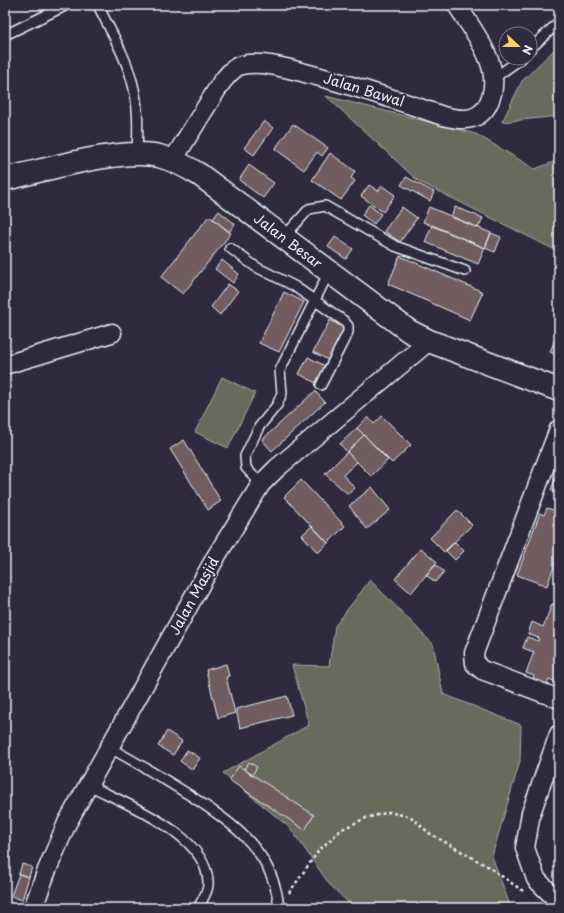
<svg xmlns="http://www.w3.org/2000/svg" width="564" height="913" font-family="'Playpen Sans',sans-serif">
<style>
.green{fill:#686a5c;stroke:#a8aeaa}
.building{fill:#715d5e;stroke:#e8f1f8}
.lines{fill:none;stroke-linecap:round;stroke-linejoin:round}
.lane-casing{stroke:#e8f1f8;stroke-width:12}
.street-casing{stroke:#e8f1f8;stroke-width:21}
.secondary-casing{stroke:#e8f1f8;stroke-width:25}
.path{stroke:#e8f1f8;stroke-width:2.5;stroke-dasharray:3 3;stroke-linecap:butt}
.lane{stroke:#2f2a3d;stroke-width:9}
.street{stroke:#2f2a3d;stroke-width:18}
.secondary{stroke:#2f2a3d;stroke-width:22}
.labels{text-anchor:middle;stroke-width:3.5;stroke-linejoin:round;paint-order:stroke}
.street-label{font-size:14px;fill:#e8f1f8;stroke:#2f2a3d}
</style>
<rect width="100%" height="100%" fill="#2f2a3d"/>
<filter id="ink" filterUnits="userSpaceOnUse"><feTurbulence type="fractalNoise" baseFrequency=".025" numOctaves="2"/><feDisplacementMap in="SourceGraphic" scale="8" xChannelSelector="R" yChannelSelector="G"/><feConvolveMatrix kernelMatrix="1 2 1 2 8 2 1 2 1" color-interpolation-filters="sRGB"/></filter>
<g filter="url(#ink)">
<path class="green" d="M559,45V116L502,122L522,81Z
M326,96L476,134L535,169L559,160V252L418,181Z
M222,377L255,393L228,448L195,432Z
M370,580L433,644L443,694L521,725L520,761L492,856L511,908H354L330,885L290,828L223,773L309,725L292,665L329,666L335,626Z"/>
<path class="building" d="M264,121L273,128L254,155L244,148Z
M293,124L328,148L322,156L317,152L304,170L275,149Z
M330,153L355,171L351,178L355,181L341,200L312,180Z
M249,165L274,183L263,198L239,180Z
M406,177L434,192L430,201L401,185Z
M369,185L378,191L382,186L395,195L383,212L361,196Z
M369,205L381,214L374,224L362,215Z
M402,207L417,218L400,242L384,231Z
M429,207L491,233L485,248L423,222Z
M455,207L483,218L478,228L451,217Z
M219,211L235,224L229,232L213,219Z
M209,216L231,233L183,294L161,277Z
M432,225L485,248L478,264L425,242Z
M491,233L501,237L495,252L485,248Z
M335,237L353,249L346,259L328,247Z
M400,256L483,292L470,320L388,284Z
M222,260L239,274L233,283L215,269Z
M228,284L238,291L220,315L211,307Z
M284,292L304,302L279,352L259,343Z
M330,320L346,329L330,361L313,352Z
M559,329V356L550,352Z
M308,357L327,367L318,384L299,374Z
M315,391L325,402L272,451L262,440Z
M382,416L411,445L392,463L357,428L368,417L374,424Z
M357,428L364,435L347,452L340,444Z
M364,435L388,460L371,476L347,452Z
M184,440L221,501L208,510L170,449Z
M347,452L357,462L343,475L355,488L348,494L325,474Z
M559,468V493L551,490Z
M301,480L345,526L328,543L284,497Z
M372,487L390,510L367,529L349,506Z
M547,508L559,512V553L547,586L517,575L540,513L544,515Z
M457,510L472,525L444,552L430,538Z
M312,526L328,543L318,553L302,535Z
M455,542L464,551L455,560L446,551Z
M421,548L437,562L411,593L395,579Z
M435,564L444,572L435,582L426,575Z
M559,588V599L556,597Z
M552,604L559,607V674L556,682L549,679L545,688L531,683L534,676L526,673L534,652L523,648L527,637L538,641L539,638L528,634L532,622L543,627Z
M226,664L229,676L226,677L235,713L218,718L206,670Z
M287,696L292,715L240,728L236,709Z
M167,731L182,741L173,755L158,746Z
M187,750L200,758L192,770L180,761Z
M249,762L257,767L252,775L244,769Z
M239,766L314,815L305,830L229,780Z
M22,864L32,867L29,877L19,874Z
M19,874L29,877L22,900L11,896Z"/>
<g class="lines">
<defs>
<path id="lane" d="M98,5C109,29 125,54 132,81C139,105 138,129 137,154
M5,35L67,5
M530,49L559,22
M494,78L522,58
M283,238L309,209L325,206L395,246L465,271
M230,248L256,267L294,286L344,321L348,326V332L321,385
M261,484L246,468L245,456L259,427L277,405L282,393L280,370L329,272
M110,748C138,763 164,779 191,796C235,825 274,852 279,908
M89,785C125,804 210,835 208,885C208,892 201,902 198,908"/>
<path id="street" d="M173,160L221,83C227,76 233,67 242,65C263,61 285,68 305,73C352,85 397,100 443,116C459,120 477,123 487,106C507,71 475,34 457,5
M5,365L112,333
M559,429L474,653L475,664L482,670L559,699
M559,734L531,813L525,848L536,879L559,902
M33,908L47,870L67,823L217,555L261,484L277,468L429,341"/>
<path id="secondary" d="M5,179C46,170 120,147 159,156C174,160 187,167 200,175L409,331L429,341L559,390"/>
</defs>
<use href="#lane" class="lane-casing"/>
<use href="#street" class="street-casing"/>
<use href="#secondary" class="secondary-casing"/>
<path class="path" d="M289,893L319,850L342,829L366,818L389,812L411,817L429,833L487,866L523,891"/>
<use href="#lane" class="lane"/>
<use href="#street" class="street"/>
<use href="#secondary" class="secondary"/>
</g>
</g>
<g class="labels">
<g class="street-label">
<text transform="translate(364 90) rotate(17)" y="5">Jalan Bawal</text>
<text transform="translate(288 241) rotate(37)" y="5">Jalan Besar</text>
<text transform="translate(194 596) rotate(-61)" y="5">Jalan Masjid</text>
</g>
</g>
<rect width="564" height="913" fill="none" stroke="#2f2a3d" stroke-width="20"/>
<rect x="10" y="10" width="544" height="893" fill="none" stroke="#e8f1f8" stroke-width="1.5" filter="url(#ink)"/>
<g transform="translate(518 46) rotate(112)"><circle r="19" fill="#2f2a3d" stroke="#797a88"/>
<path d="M0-3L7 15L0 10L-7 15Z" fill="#ffd166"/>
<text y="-6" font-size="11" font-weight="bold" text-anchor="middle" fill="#e8f1f8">N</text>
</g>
</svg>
